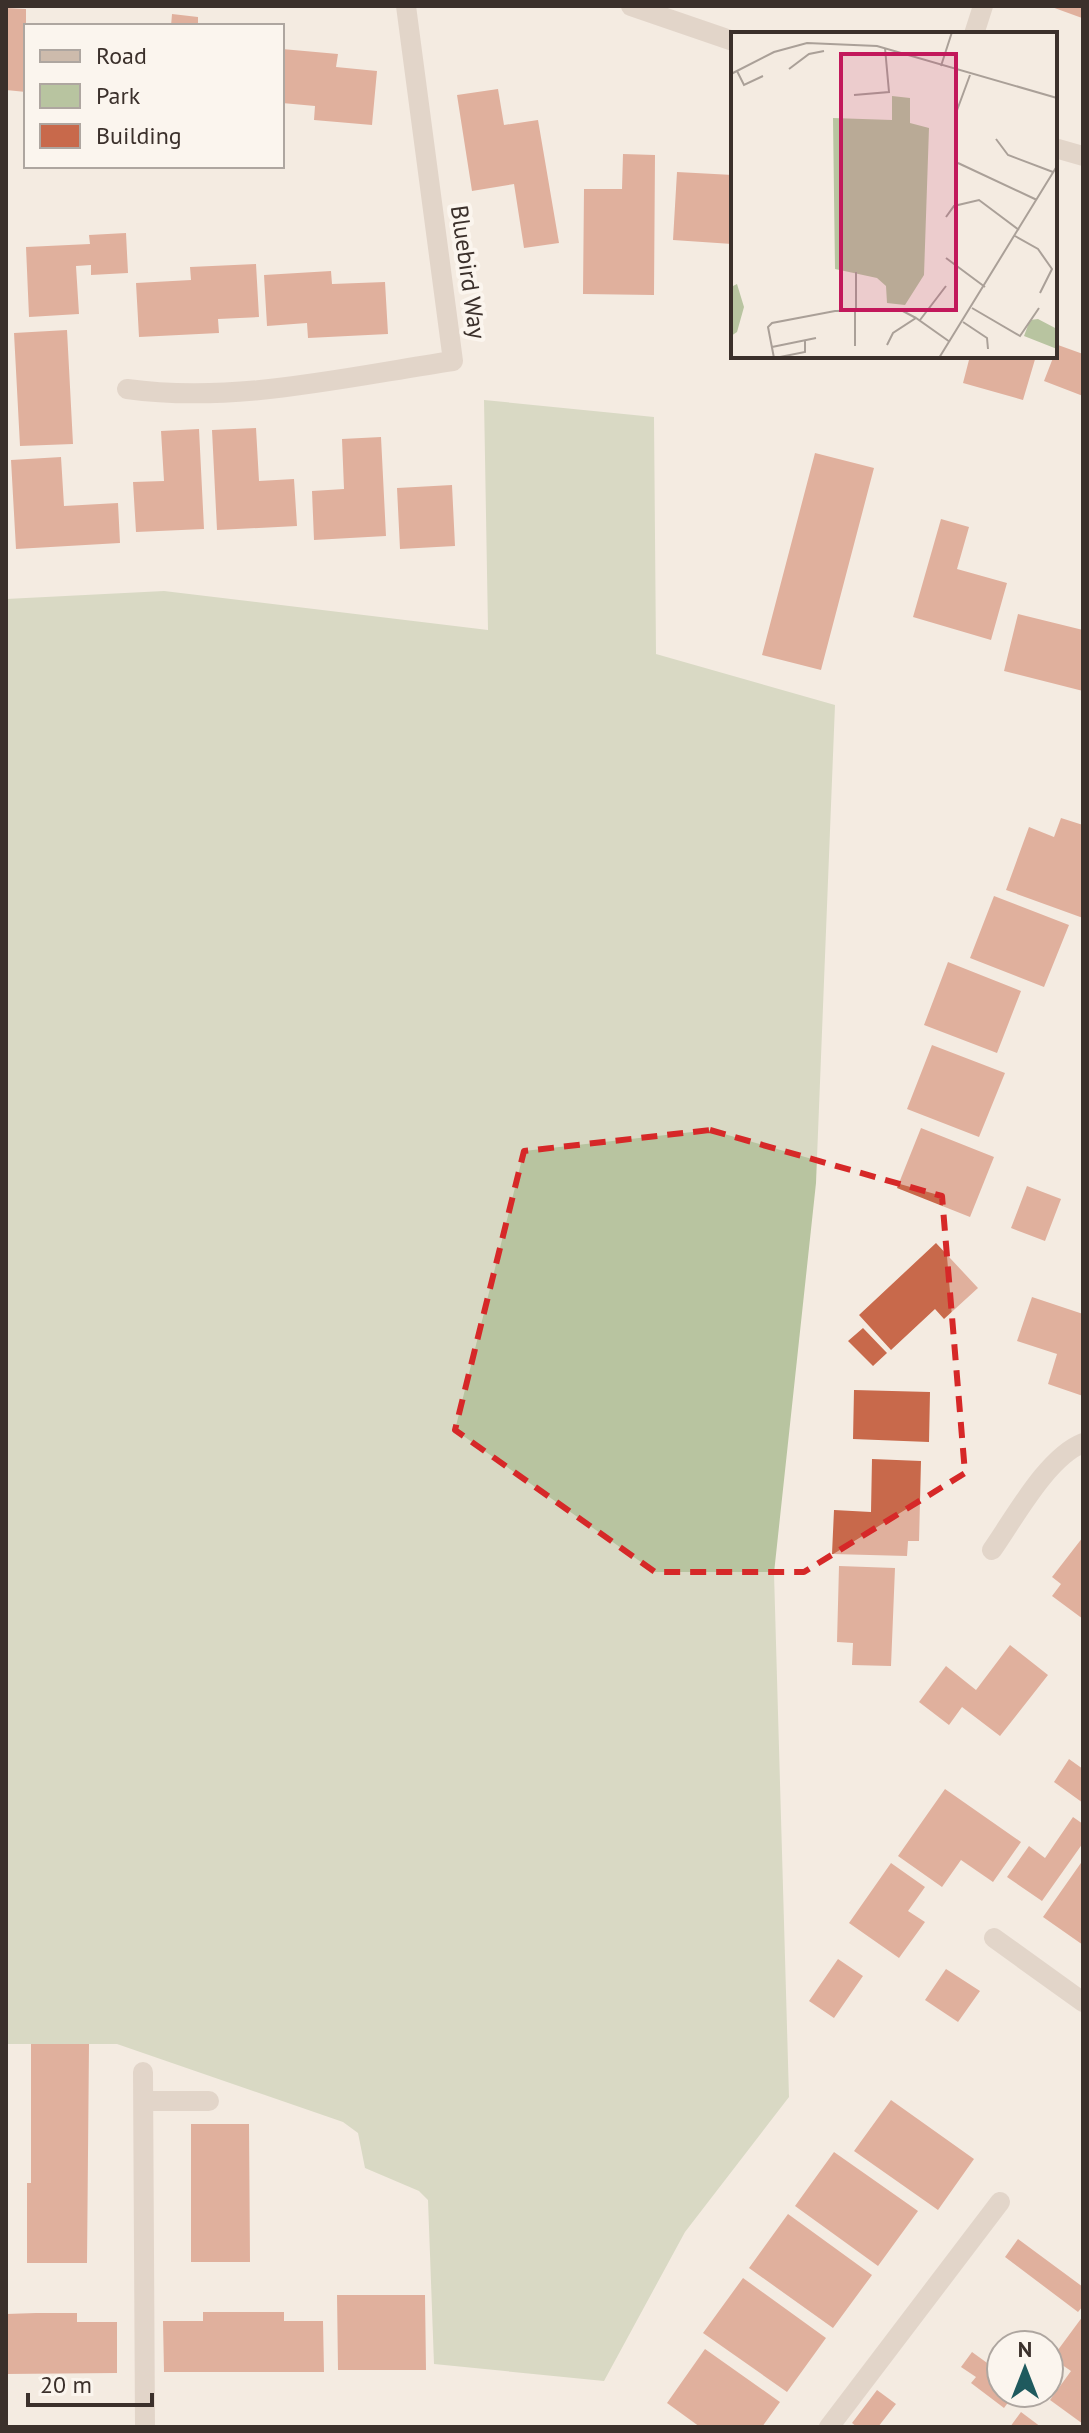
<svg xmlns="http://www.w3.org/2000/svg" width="1089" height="2433" font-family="'PT Sans',sans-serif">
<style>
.green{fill:#b8c4a0}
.building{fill:#c8694b}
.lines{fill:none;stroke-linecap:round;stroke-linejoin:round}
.minor{stroke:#cdbbac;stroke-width:20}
.marked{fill:none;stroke:#d62828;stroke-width:6;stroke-dasharray:16 10;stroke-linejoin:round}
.labels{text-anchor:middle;stroke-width:8;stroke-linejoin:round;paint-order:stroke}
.street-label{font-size:24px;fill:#3b302b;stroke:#fbf5ee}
.inset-road{fill:none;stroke:#aaa098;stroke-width:2}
.view{fill:#c2185b;fill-opacity:0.15;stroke:#c2185b;stroke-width:4}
.inset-edge{fill:none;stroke:#3b302b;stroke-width:4}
</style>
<rect width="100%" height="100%" fill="#f4ebe1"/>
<path class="green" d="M484,400L654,417L656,654L835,705L816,1183L774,1573L789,2097L685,2232L604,2381L434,2364L428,2200L419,2191L365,2168L358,2133L343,2122L117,2044H6V599L164,591L488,630Z"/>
<path class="building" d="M1049,6H1083V15L1082,18Z
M6,8L26,9V92L6,90Z
M172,14L198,17V26H171Z
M282,49L338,54L336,67L377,71L372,125L314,120L315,106L282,103Z
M498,89L504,125L538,120L559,243L524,248L514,184L472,191L457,95Z
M623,154L655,155L654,295L583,294L584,189H622Z
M677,172L733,175L732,244L673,240Z
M126,233L128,273L91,275V265L76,266L79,314L29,317L26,247L90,244L89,235Z
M256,264L259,317L218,319L219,333L139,337L136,283L191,280L190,267Z
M331,271L332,284L385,282L388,334L308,338L307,323L267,326L264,275Z
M67,330L73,444L20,446L14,333Z
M1058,345L1083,354V396L1044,381Z
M970,356H1036L1023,400L963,383Z
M256,428L259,481L294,479L297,526L217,530L212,430Z
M199,429L204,529L136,532L133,482L164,481L161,431Z
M381,437L386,536L314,540L312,491L344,489L342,439Z
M815,453L874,468L821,670L762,655Z
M61,457L64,506L118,503L120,543L16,549L11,460Z
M452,485L455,546L400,549L397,488Z
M941,519L969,527L957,569L1007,583L991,640L913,617Z
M1018,614L1083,630V691L1004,671Z
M1061,818L1083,825V918L1006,890L1029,827L1054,837Z
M994,896L1069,925L1044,987L970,958Z
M948,962L1021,991L997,1053L924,1025Z
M932,1045L1005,1073L979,1137L907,1109Z
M921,1128L994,1157L970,1217L897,1188Z
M1027,1186L1061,1199L1045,1241L1011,1228Z
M936,1243L978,1288L944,1319L935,1309L891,1350L859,1315Z
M1032,1297L1083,1314V1396L1048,1384L1057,1354L1017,1341Z
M863,1328L887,1353L873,1366L848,1341Z
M854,1390L930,1392L929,1442L853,1439Z
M872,1459L921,1461L919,1541H908L907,1556L832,1554L834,1510L871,1512Z
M1083,1537V1619L1052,1596L1061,1584L1052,1577Z
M839,1566L895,1568L891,1666L852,1665L853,1643L837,1642Z
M1010,1645L1048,1675L1000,1736L962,1707L949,1725L919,1702L946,1666L976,1690Z
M1069,1759L1083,1769V1803L1054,1782Z
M945,1789L1021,1842L993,1882L961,1860L942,1887L898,1856Z
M1073,1817L1083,1824V1843L1042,1901L1007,1877L1029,1846L1045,1858Z
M1083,1860V1945L1043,1917Z
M891,1863L925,1887L908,1911L925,1922L899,1958L849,1923Z
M838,1959L863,1976L834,2018L809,2001Z
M946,1969L980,1991L958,2022L925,2000Z
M31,2044H89L87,2263H27V2183H31Z
M891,2100L974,2159L938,2210L854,2151Z
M191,2124H249L250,2262H191Z
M834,2152L918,2211L878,2266L795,2206Z
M788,2214L872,2275L833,2328L749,2268Z
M1018,2239L1083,2287V2306L1078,2312L1005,2257Z
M743,2278L826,2338L787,2392L703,2333Z
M337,2295H425L426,2370H338Z
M203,2312H284V2321H323L324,2372H164L163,2321H203Z
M36,2313H77V2322H117V2373L6,2374V2314Z
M1083,2316V2424L1050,2400L1071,2371L1052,2358Z
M705,2349L780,2402L762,2427H700L667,2403Z
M972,2352L1001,2373V2393H1015L1004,2408L971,2383L976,2377L961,2367Z
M877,2390L896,2404L878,2427H857L852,2423Z
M1021,2412L1041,2427H1010Z"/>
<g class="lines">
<path class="minor" d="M631,6L733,41
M974,34L983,6
M1055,148L1083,156
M127,389C235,404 346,377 453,361L406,6
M992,1550C1014,1519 1047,1457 1083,1443
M994,1938L1083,2002
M143,2072L145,2427
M144,2101H209
M829,2427L1000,2202"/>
</g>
<path d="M0 0H1089V2433H0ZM710,1130L942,1196L965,1473L804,1572H655L455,1430L524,1151Z" fill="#f4ebe1" fill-opacity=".55" fill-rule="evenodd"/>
<path class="marked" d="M710,1130L942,1196L965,1473L804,1572H655L455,1430L524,1151Z"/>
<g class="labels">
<g class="street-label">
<text transform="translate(468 272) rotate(82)" y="8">Bluebird Way</text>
</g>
</g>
<g transform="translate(731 32)">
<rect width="326" height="326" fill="#f4ebe1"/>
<path d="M161,64L179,66V91L198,96L193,243L174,273L156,271L155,254L146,246L104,237L102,86L161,88ZM6,252L13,275L6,300L0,304V255ZM307,287L326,297V317L293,304L299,288Z" fill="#b8c4a0"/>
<path class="inset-road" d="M210,34L221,0M58,37L78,22L93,19M6,39L13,53L32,44M0,42L43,20L76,11L146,14L326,66M123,63L158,60L154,16M225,81L239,43M265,107L277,123L322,140M227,131L306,168M215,185L223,174L248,168L288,198M284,204L307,217L321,237L309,261M215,226L254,255M125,240V278M241,276L289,304L308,276M124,278V314M189,288L215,254M232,290L256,306L257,317M156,313L162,301L185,286L219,310M41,315L85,306M43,326L37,295L41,291L104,279L170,278L185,286M44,326L74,320V308M208,326L326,134"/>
<path class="view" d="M110,22H225V278H110Z"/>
<rect width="326" height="326" class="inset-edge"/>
</g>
<rect width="1089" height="2433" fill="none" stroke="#3b302b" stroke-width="16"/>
<rect x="24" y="24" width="260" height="144" fill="#fbf5ee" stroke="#aea6a0" stroke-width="2"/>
<rect x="40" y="50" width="40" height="12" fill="#cdbbac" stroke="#aea6a0" stroke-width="2"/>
<text x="96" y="64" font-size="24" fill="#3b302b">Road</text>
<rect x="40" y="84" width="40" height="24" fill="#b8c4a0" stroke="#aea6a0" stroke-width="2"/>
<text x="96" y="104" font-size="24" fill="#3b302b">Park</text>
<rect x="40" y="124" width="40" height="24" fill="#c8694b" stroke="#aea6a0" stroke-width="2"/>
<text x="96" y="144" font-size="24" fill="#3b302b">Building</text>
<g transform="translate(1025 2369)"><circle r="38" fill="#fbf5ee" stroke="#aea6a0" stroke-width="2"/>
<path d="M0-6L14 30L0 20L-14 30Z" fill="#1f5a5e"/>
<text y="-12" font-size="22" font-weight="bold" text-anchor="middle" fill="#3b302b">N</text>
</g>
<path d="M28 2393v12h124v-12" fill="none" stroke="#3b302b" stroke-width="4"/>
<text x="40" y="2393" font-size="24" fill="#3b302b" stroke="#fbf5ee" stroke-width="6" paint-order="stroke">20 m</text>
</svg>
